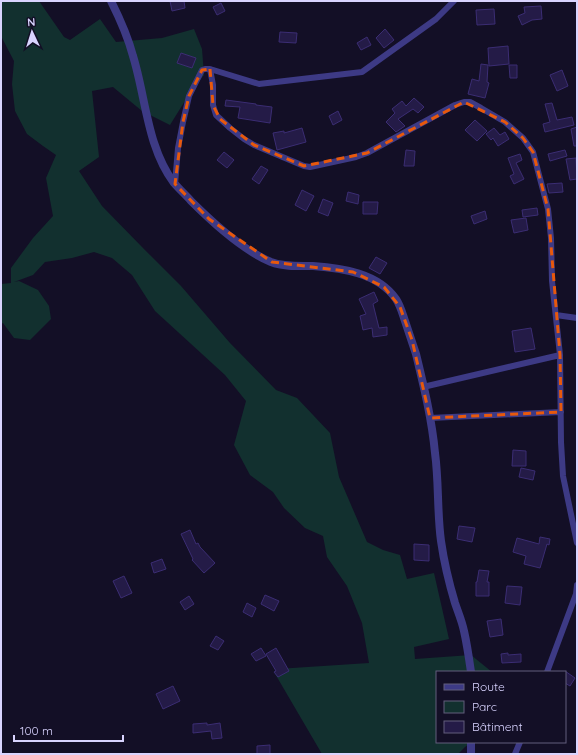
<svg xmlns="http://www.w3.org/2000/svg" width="578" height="755" font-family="Quicksand,sans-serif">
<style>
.green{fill:#12302f}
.building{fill:#241b47;stroke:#3b2d73}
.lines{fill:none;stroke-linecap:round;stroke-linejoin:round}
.minor{stroke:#3d3a85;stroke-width:6}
.tertiary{stroke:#3d3a85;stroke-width:8}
.marked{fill:none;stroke:#e8590c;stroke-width:3;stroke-dasharray:8 5;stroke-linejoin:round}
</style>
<rect width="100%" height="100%" fill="#130f26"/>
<path class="green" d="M1,1H39L64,37L70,40L100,19L116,42L162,38L194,29L202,49L204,75L188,96L170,125L142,111L113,87L92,91L99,157L79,171L102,206L142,247L181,286L230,343L276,390L297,398L330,433L339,477L367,542L383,550L400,555L407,579L434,573L449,639L414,647L415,659L471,655L492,672H437V742H472L465,747L458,754H322L274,672L277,670V669L369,663L362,623L347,586L327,557L323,536L305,528L284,508L273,492L250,475L234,445L246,401L225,375L155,311L132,275L112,258L94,252L72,258L45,262L33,275L14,282L19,281L38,290L49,306L51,319L30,340L14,338L3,323L1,324V284L11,283V268L33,238L53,216L46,178L56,155L43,146L27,134L15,111L12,84L14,61L1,36Z"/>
<path class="building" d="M170,1H184L185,8L172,11Z
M221,3L225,11L217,15L213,7Z
M541,6L542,19L532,20L522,25L518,16L525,13L524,7Z
M494,9L495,24L477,25L476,10Z
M385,29L394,40L384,48L376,38Z
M280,32L297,33L296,43L279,42Z
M367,37L371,45L361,50L357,43Z
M508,46L509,64L489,66L488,48Z
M181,53L196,58L192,68L177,63Z
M481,64L488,65L487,82L489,83L485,98L468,94L472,79L479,81Z
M509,65H517V78H510Z
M562,70L568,86L557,91L550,75Z
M414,98L424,107L418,113L413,109L398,119L405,126L396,132L386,122L395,113L392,109L402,101L406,106Z
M226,100L256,104V105L272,107L270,123L238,118L240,107L225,106Z
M552,103L557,120L572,117L574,125L545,132L543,124L550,122L545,104Z
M338,111L342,120L333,125L329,116Z
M475,120L487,131L477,141L465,130Z
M577,127V146H574L571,129Z
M302,128L306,142L277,150L273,133L284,131V133Z
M494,128L500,135L505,132L509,139L498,146L493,138L491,140L486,134Z
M406,150L415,151L414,166H404Z
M565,150L567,156L550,161L548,154Z
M224,152L234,160L227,168L217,160Z
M520,154L522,160L516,163L524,179L514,184L510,176L514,174L508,158Z
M576,158L577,179L570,180L566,159Z
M261,166L268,170L259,184L252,179Z
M562,183L563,192L549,193L547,184Z
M302,190L314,196L306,211L295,205Z
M348,192L359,195L358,204L346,201Z
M323,199L333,203L328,216L318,212Z
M363,202H378L377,214H363Z
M537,208L538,215L523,217L522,210Z
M485,211L487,219L474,224L471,216Z
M526,218L528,230L514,233L511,220Z
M376,257L387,263L380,274L369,268Z
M374,292L378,301L373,304L379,328L387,327V335L373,337L372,328L363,330L360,316L366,314L359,299Z
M531,328L535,349L515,352L512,331Z
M513,450L526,451V466H512Z
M521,468L535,471L533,480L519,477Z
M459,526L475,528L472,542L457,539Z
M190,530L196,544L198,543L200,547L215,563L204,573L192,560L193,559L181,534Z
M540,537L550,539L549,545L547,544L540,568L524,564L526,556L513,552L517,538L539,544Z
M414,544L429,545V561L414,560Z
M162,559L166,569L154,573L151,563Z
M479,570L489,571L487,582H489V596H476V582H477Z
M124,576L132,593L121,598L113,581Z
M507,586L522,587L520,605L505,603Z
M265,595L279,601L274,611L261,604Z
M189,596L194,604L185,610L180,602Z
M247,603L256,608L252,617L243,612Z
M501,619L503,635L490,637L487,621Z
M216,636L224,641L218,650L210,646Z
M261,648L266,656L256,661L251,654Z
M276,648L289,671L278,677L274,672L276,671L266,654Z
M508,653V655L521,654V662L502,663L501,654Z
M565,671L575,678L570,686L565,683Z
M173,686L180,701L163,709L156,694Z
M207,723V725L220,723L222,738L212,739L211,731L193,733V724Z
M270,745V754H257V746Z"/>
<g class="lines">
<path class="minor" d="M210,69L259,84L362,72L436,19L454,1
M175,184L178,148L183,122L189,96L202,70L205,69H210L213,85V105L216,115L230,128L244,139L254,145L304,166L310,167L356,157L367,153L455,105L464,102H470L481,108L505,122L523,138L533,152L548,209L551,238L552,281L560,355L561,442L563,476L577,543
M556,315L577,318
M423,387L560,355
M430,418L561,412
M547,672L576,594L577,585
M515,754L520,742"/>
<path class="tertiary" d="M111,1C120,19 128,37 133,56C146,98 147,147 174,183C179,189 186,195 191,201C213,223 242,250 271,262C284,267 299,266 313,266C342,268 378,273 396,299C400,305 402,312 404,318C408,330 412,342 416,354C424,387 432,420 435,453C439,482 437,512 441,541C444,562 449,583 455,603C458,612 462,621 464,631C467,644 469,658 471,672
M471,754V742"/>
</g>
<path class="marked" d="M210,69L213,105L220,119L254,145L304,166L367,153L464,102L505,122L523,138L533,152L548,209L560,355L561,412L430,418L412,340L400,307L384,287L353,272L272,262L209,219L175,184L183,122L189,96L202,70Z"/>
<rect width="578" height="755" fill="none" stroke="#d9d4ff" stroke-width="4"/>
<rect x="436" y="671" width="130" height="72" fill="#130f26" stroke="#625e7d"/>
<rect x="444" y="684" width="20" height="6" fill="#3d3a85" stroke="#625e7d"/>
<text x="472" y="691" font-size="12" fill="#d9d4ff">Route</text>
<rect x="444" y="701" width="20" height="12" fill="#12302f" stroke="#625e7d"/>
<text x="472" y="711" font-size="12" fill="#d9d4ff">Parc</text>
<rect x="444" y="721" width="20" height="12" fill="#241b47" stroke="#625e7d"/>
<text x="472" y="731" font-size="12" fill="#d9d4ff">Bâtiment</text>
<g transform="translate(32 32) rotate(356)" stroke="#130f26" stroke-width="3" paint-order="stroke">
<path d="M0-3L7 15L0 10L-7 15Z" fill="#d9d4ff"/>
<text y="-6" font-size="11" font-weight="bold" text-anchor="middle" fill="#d9d4ff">N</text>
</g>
<path d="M14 735v6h109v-6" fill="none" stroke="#d9d4ff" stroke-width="2"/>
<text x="20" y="735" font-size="12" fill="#d9d4ff" stroke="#130f26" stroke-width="3" paint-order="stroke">100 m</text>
</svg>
